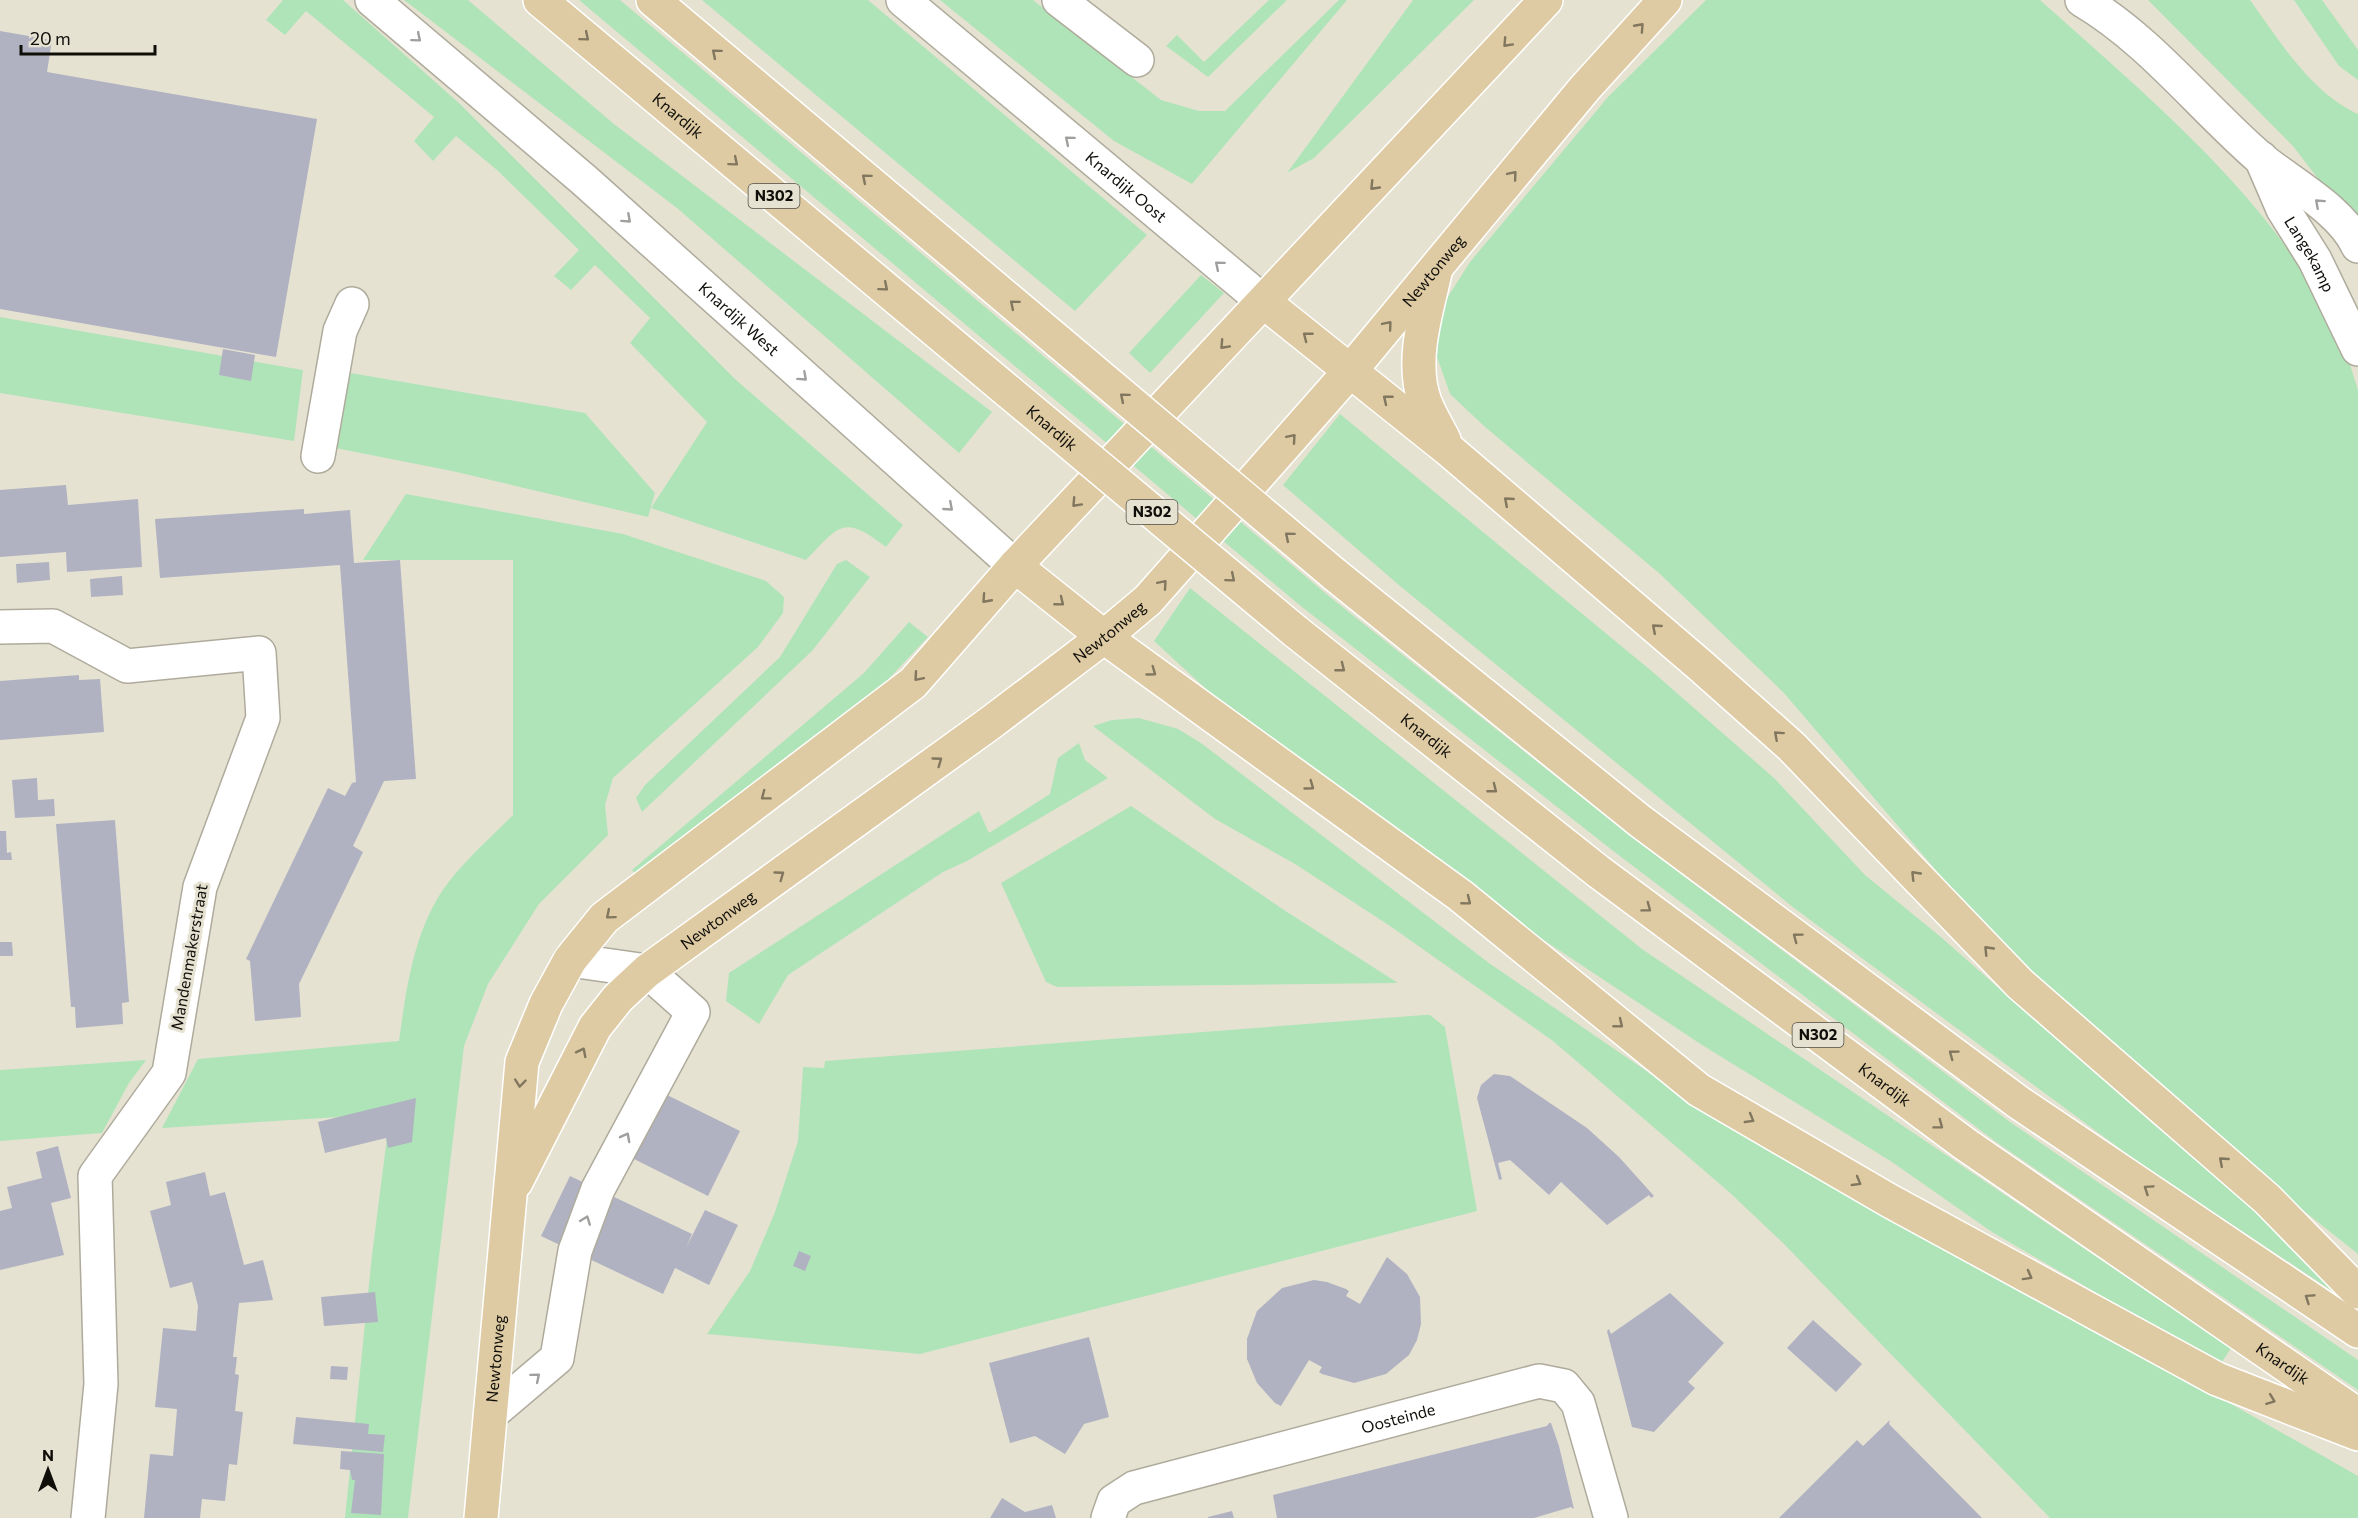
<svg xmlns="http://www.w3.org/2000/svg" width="2358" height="1518" font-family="Commissioner,sans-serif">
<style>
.green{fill:#afe4b8}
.building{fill:#b0b2c1}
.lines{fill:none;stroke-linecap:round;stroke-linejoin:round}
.minor-casing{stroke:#afab9c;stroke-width:36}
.major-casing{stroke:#fff;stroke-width:36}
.minor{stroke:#fff;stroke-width:33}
.major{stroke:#decba3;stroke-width:33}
.major-bridge-casing{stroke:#fff;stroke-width:36;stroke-linecap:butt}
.major-bridge{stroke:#decba3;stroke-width:33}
.oneway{stroke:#81765e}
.oneway2{stroke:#9f9f9d}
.labels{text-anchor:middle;stroke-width:6;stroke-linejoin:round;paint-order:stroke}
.shield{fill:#e6e2d2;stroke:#504e45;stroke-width:1.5}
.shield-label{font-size:15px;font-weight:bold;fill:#0f0e09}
.street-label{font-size:16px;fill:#0f0e09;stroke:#e6e2d2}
</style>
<rect width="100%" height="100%" fill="#e6e2d2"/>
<path class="green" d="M283,0H343L460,104L735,379L903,525L886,547C843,514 840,525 806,560L651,508L707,422L630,343L650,318L595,265L571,290L554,276L579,250L497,170L456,136L433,161L414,141L434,117L306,11L285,35L266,20Z
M404,0H468L614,124L992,412L959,453L677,208Z
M579,0H620L1330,597L1633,838L2010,1122L2358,1360V1390L1996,1142L1612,850L1297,603Z
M702,0H868L1147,235L1075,311Z
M940,0H1033L1161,100L1199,111H1225L1339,0H1347L1192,184L1114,141Z
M1269,0H1287L1208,77L1166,46L1177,35L1204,62Z
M1413,0H1474L1314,158L1287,173Z
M1706,0H2040C2147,96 2268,195 2335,325C2345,345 2351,368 2358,390V1254L2211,1137L1995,939L1783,692L1660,574L1484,426L1450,394L1436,354L1442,306L1470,262L1608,97Z
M2148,0H2250C2279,40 2311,93 2358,114V221L2329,193L2293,146Z
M2294,0H2322L2358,50V80L2339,66Z
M1201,275L1224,293L1150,373L1129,353Z
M0,317L303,370L294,441L0,393Z
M333,370L585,413L655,493L648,517L452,471L320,445Z
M1340,414L1654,673L1774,778L1865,875L1942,938L2153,1124L2358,1291V1308L2142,1165L1794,908L1400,586L1283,485Z
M406,494L623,534L766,581L784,597L783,613L758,647L613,778L605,805L608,835L539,904L488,984L464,1046L408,1518H345L372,1255L390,1114L162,1128L198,1059L399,1041C407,984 415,920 455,874C473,853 494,834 513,815V560H363Z
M846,560L870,577L812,651L642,812L636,798L645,785L780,657L837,564Z
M1190,588L1642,949L2231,1348L2220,1365L1992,1232L1892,1162L1702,1045L1494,907L1227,708L1154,641Z
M909,622L928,637L881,687L637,876L632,870L864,673Z
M1139,718L1178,729L1201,743L1489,963L1696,1105L2124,1343L2358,1476V1518H2050L1783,1243L1728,1191L1553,1041L1390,926L1295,864L1215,819L1093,726L1112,720Z
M1079,743L1085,760L1108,778L967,861L943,872L788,975L759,1024L726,1001L729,973L979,811L989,833L1050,794L1058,758Z
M1131,806L1284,910L1398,983L1057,987L1046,982L1001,883Z
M1424,1015H1430L1445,1027L1477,1211L920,1354L707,1334L750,1271L775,1212L798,1141L803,1067L824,1068L825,1061Z
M146,1060L129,1083L102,1133L0,1141V1070Z"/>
<path class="building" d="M0,31L52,40L47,72L317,119L276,357L0,309Z
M223,349L255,355L251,381L219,375Z
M66,485L68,505L138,499L142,567L67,572L66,552L0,557V490Z
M304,509V514L350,510L354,563L400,560L416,779L384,781L353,846L363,852L299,984L301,1017L255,1021L250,961L246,959L328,788L345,796L352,783L356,782L340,565L160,578L155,519Z
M49,562L50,580L17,583L16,564Z
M122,576L123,595L91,597L90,579Z
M79,675V680L100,679L104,732L0,740V681Z
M37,778L38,800L54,799L55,816L15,818L12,780Z
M115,820L129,1002L122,1003L123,1024L76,1028L75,1007H71L56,824Z
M0,831H6L7,853L11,852L12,860H0Z
M0,942H12L13,956H0Z
M1494,1074L1510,1076L1587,1128L1619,1157L1654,1196L1651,1198L1649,1195L1607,1225L1561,1182L1549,1195L1510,1160L1498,1163L1502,1179L1499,1180L1477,1098L1481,1085Z
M665,1094L740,1131L708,1196L634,1159Z
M416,1098L412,1142L388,1148L386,1138L325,1153L318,1122Z
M58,1146L71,1198L51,1203L64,1255L0,1270V1211L12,1208L7,1187L42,1178L36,1152Z
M205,1172L210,1196L225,1192L244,1265L263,1260L273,1300L239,1303L233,1357H237L235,1374L239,1375L235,1411L243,1412L237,1465L229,1464L225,1501L202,1499L200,1518H144L150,1454L173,1456L177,1409L155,1407L163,1328L196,1331L198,1306L192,1282L170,1288L150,1211L171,1205L166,1182Z
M570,1176L692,1234L686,1248L705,1210L738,1225L709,1285L675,1268L663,1294L541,1236Z
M799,1251L811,1256L805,1271L793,1266Z
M1387,1257L1407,1274L1420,1297L1421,1324L1417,1340L1409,1355L1386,1374L1354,1383L1322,1374L1319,1372L1322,1367L1309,1360L1281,1406L1275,1403L1257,1383L1247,1359V1339L1257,1311L1282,1288L1314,1280L1327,1282L1346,1289L1349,1291L1346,1296L1360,1304Z
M375,1292L378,1322L324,1326L321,1297Z
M1670,1293L1724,1343L1688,1382L1695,1388L1654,1432L1632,1427L1607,1331L1609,1329L1611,1334Z
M1813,1320L1862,1364L1836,1392L1787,1348Z
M1089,1337L1109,1417L1084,1424L1065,1454L1035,1436L1010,1443L989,1363Z
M331,1366L348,1367L347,1380L330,1379Z
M296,1417L369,1424L368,1434L385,1435L383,1452L293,1444Z
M1890,1420L1889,1424L1982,1518H1779L1857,1440L1863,1446Z
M1549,1423H1551L1559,1446L1574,1509L1571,1507L1534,1518H1277L1273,1495L1547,1426Z
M341,1451L384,1454L381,1515L351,1513L355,1480H352L350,1470L340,1469Z
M1002,1498L1025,1512L1052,1505L1056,1518H990Z
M1232,1511L1234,1518H1208V1517Z"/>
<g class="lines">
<defs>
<g id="minor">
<path id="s1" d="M372,0L584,180L1015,566"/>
<path id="s2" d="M903,0L1264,302"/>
<path d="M1059,0L1137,60"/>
<path d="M2082,0C2150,40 2200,106 2260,158C2290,183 2341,209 2358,246"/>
<path id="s3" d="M2261,158L2283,209L2315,260L2358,349"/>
<path d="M318,456L340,331L352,304"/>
<path d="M0,627L53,626L127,666L259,653L263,718L200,887L169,1073L95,1176L101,1384L88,1518"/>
<path d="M491,1414L557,1358L575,1251L598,1189L693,1012L647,971L570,960"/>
<path id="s4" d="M1108,1518L1114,1501L1134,1488L1539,1381L1564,1386L1578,1403L1611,1518"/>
</g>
<g id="major">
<path id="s5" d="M540,0L1009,392"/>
<path d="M653,0L1059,342"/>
<path d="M1435,273C1426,313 1410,362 1425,402C1430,415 1438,428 1444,440"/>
<path d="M1264,302L1449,450L1701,666L1791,746L2020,984L2267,1199L2358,1292"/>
<path d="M1015,566L1104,637L1461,896L1699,1090L1890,1201L2217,1379L2358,1434"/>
<path d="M1334,574L1640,821L2018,1102L2358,1331"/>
<path id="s6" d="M1295,631L1599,872L1965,1144L2358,1415"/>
<path id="s7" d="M516,1182L595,1027L618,998L647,971L989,724L1104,637L1148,600L1351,370L1585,88L1665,0"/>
<path id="s8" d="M481,1518L522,1062L546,1004L570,960L604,918L913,683L1015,566L1546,0"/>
</g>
</defs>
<use href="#minor" class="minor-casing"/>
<use href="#major" class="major-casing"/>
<use href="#minor" class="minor"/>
<use href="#major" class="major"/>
<defs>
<g id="major-bridge">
<path d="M1059,342L1334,574"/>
<path id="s9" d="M1009,392L1295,631"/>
</g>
</defs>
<use href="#major-bridge" class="major-bridge-casing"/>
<use href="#major-bridge" class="major-bridge"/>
</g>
<defs><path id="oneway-chevron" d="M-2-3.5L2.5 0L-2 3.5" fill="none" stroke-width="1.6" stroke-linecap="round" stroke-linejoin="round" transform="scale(1.5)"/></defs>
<g class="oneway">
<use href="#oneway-chevron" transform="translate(1640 27) rotate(-48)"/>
<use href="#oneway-chevron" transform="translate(585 37) rotate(40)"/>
<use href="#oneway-chevron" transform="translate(1507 43) rotate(133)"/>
<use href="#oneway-chevron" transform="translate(716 53) rotate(-140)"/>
<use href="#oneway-chevron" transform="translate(734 162) rotate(40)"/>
<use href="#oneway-chevron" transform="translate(1513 175) rotate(-50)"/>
<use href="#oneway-chevron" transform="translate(866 178) rotate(-140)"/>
<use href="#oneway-chevron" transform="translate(1374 186) rotate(134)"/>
<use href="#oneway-chevron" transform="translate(884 287) rotate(40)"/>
<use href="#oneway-chevron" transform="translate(1014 304) rotate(-140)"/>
<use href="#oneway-chevron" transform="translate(1388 325) rotate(-50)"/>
<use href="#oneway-chevron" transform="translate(1307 336) rotate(-142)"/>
<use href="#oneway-chevron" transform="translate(1224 345) rotate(133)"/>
<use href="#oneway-chevron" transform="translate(1124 397) rotate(-140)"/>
<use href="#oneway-chevron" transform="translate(1387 399) rotate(-141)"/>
<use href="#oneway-chevron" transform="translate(1292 438) rotate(-49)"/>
<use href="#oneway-chevron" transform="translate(1508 501) rotate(-139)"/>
<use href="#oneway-chevron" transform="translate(1076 503) rotate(133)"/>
<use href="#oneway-chevron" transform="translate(1289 536) rotate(-140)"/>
<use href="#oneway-chevron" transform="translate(1231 578) rotate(40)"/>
<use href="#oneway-chevron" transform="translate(1163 584) rotate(-49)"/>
<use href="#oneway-chevron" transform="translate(986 599) rotate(132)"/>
<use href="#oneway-chevron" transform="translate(1060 602) rotate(39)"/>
<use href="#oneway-chevron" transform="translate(1656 628) rotate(-139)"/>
<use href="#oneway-chevron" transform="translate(1341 668) rotate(38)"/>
<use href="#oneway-chevron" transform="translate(1152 672) rotate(36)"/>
<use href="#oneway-chevron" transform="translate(918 677) rotate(131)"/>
<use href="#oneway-chevron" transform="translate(1778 735) rotate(-138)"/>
<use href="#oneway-chevron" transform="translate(938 761) rotate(-36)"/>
<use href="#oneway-chevron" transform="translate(1310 786) rotate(36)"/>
<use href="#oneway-chevron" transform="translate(1493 789) rotate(38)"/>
<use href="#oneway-chevron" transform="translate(765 796) rotate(143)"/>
<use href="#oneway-chevron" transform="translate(780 875) rotate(-36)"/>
<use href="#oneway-chevron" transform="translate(1915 875) rotate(-134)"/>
<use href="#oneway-chevron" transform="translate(1467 901) rotate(39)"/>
<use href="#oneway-chevron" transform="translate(1647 908) rotate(37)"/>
<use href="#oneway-chevron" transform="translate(610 915) rotate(140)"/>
<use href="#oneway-chevron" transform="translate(1797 937) rotate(-143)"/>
<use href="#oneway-chevron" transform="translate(1988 950) rotate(-134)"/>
<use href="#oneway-chevron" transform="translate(1619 1024) rotate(39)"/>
<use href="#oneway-chevron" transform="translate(582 1052) rotate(-63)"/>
<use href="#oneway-chevron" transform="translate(1953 1054) rotate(-143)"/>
<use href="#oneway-chevron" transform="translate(520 1083) rotate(96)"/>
<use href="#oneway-chevron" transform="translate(1750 1119) rotate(30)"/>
<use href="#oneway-chevron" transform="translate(1939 1125) rotate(37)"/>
<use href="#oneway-chevron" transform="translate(2223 1161) rotate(-139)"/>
<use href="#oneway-chevron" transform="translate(1857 1182) rotate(30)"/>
<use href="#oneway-chevron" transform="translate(2148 1189) rotate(-146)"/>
<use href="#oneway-chevron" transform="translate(2028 1276) rotate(29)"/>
<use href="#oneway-chevron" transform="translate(2309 1298) rotate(-146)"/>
<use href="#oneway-chevron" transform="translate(2271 1400) rotate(21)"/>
</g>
<g class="oneway2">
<use href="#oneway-chevron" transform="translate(417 38) rotate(40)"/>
<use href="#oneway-chevron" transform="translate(1069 140) rotate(-140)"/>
<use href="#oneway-chevron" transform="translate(2319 203) rotate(-138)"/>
<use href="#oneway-chevron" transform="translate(627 219) rotate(42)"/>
<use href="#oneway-chevron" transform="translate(1219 265) rotate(-140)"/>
<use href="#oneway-chevron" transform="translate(803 377) rotate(42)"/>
<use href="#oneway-chevron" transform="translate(949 507) rotate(41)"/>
<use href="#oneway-chevron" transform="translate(626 1137) rotate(-62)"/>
<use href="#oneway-chevron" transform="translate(586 1220) rotate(-69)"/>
<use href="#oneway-chevron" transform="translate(536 1377) rotate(-40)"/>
</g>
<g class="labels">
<g class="shield">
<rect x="748.5" y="184" width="51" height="24" rx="4.5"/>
<rect x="1126.5" y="500" width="51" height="24" rx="4.5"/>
<rect x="1792.5" y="1023" width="51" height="24" rx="4.5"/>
</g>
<g class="shield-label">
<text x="774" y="201">N302</text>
<text x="1152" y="517">N302</text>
<text x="1818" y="1040">N302</text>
</g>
<g class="street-label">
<text dy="6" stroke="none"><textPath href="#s5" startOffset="180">Knardijk</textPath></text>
<text dy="6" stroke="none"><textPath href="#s2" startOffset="291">Knardijk Oost</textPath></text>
<text dy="6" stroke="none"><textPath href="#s3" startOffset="108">Langekamp</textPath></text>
<text dy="6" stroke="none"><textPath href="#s7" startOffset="1310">Newtonweg</textPath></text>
<text dy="6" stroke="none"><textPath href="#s1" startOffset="486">Knardijk West</textPath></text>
<text dy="6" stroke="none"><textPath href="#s9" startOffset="56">Knardijk</textPath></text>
<text dy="6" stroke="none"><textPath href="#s7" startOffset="824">Newtonweg</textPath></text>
<text dy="6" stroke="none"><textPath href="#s6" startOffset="168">Knardijk</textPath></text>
<text dy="6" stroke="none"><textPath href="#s7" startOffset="338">Newtonweg</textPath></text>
<text transform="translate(189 957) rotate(-80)" y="6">Mandenmakerstraat</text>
<text dy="6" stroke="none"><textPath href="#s6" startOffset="744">Knardijk</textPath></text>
<text dy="6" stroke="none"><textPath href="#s8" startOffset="160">Newtonweg</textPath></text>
<text dy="6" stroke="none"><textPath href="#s6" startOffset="1230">Knardijk</textPath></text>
<text dy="6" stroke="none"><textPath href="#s4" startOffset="315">Oosteinde</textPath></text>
</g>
</g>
<g transform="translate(48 1470)" stroke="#e6e2d2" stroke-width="4.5" paint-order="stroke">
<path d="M0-4.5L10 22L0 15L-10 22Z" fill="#0f0e09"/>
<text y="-9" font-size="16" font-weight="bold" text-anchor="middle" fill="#0f0e09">N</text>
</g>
<path d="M21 45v9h134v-9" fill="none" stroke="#0f0e09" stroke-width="3"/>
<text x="30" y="45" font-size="18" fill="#0f0e09" stroke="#e6e2d2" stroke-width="4.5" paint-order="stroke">20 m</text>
</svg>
